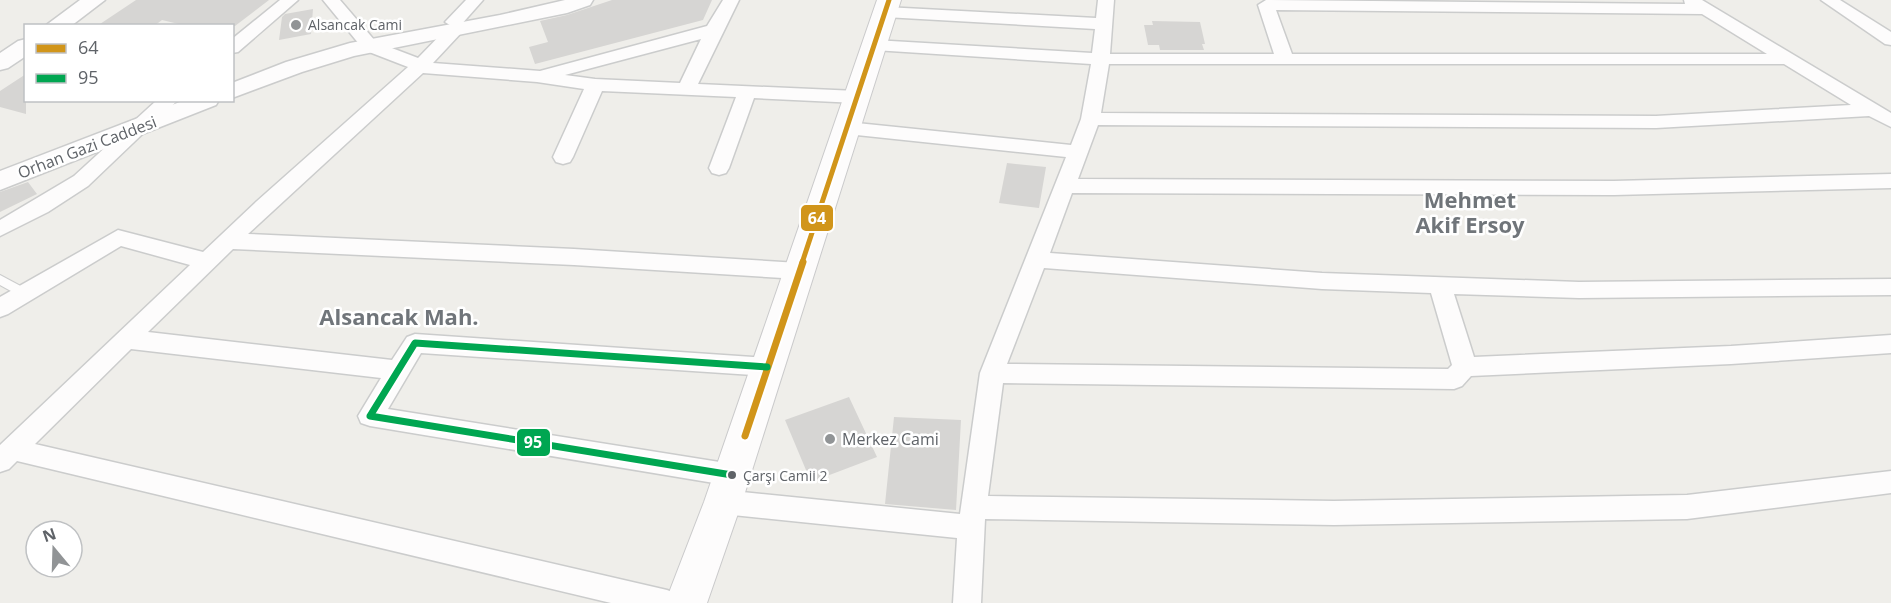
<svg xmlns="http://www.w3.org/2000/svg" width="1891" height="603" font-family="'Open Sans',sans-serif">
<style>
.building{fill:#d6d5d3}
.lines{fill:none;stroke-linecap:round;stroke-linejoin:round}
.service-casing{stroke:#cbcccc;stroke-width:2}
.minor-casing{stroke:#cbcccc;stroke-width:3}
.tertiary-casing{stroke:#cbcccc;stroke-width:3}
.secondary-casing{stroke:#cacacb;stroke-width:2}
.service{fill:#fdfcfc;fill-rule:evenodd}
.minor{fill:#fdfcfc;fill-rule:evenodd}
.tertiary{fill:#fdfcfc;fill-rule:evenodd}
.secondary{fill:#fdfcfc;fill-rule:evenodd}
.bus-1-far1-casing{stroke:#fff;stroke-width:9}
.bus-1-casing{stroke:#fff;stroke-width:11}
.bus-2-casing{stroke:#fff;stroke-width:11}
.bus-1-far1{stroke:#d1951a;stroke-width:5}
.bus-1{stroke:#d1951a;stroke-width:7}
.bus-2{stroke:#00a651;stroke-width:7}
.poi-dot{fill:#919496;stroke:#fff;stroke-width:2}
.bus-dot{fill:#5f6368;stroke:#fff;stroke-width:2}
.labels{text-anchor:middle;stroke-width:5;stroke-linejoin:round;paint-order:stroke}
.far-poi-label{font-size:14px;fill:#5f6368;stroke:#fff;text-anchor:start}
.bus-label{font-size:14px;fill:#5f6368;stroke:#fff;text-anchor:start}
.street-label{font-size:16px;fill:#5f6368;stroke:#fff}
.poi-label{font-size:16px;fill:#5f6368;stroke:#fff;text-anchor:start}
.district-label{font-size:22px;font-weight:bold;fill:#70757a;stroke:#fff}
.line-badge{stroke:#fff;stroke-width:2}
.badge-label{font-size:16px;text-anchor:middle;font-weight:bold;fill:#fff}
</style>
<rect width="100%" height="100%" fill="#efeeea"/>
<path class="building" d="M136,0H269L235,26H187L162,20L154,26H97Z
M612,0H712L703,20L535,64L529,47L548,42L540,21L567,15Z
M313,9L311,34L279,40L282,17L285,14Z
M1152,21L1200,22L1205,44H1202L1204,50H1160L1159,45H1148L1144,25H1153Z
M26,74V114L0,107V91Z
M1007,163L1046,167L1039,208L999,203Z
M28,182L37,194L0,212V192Z
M849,397L877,457L811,482L785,420Z
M894,417L961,420L956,510L885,504Z"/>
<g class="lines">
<defs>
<path id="service" d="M0,275L28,290L30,293L28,296H20L0,285Z"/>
<path id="minor" d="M280,0H298L238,52L232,53V39Z
M323,0H340L376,42L418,58L447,28L453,27L445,22L466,0H483L460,26L454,27L462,32L433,63L540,71L707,26L723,0H739L698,84L857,91L864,93L866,97L864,101L857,103L754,98L729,168L726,173L719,175L712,173L709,168L736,97L602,91L573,157L570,162L563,164L556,162L553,157L584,89L537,82L423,73L248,234L574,249L799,263L807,265L810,271L807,277L799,279L574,265L233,249L148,332L392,360L407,337L415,334L767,358L775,360L779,367L775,374L767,376L421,353L388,409L732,464L741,467L745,475L741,483L732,486L370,426L361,423L358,416L381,378L131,349L35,444L667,590L677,594L681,603H611L17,461L9,469L0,472V445L190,265L121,246L8,314L0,317V297L118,230L203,252L257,201L408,67L364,50ZM701,39L680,83L595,79L565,75Z
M1098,0H1114L1110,54H1274L1258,5L1266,0L1685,4L1684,0H1702L1891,113V127L1869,116L1656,128L1098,125L1078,179L1614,181L1891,174V188L1614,195L1072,193L1050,253L1322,273L1579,282L1891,279V295L1579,298L1454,294L1474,357L1731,346L1891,335V353L1731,364L1471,376L1462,386L1454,389L1003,383L988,496L1334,501L1687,495L1891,471V493L1687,519L1334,525L985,519L981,603H953L957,538L723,514L714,510L710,502L714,494L723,490L960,514L980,373L1066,157L847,134L840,132L837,128L840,124L847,122L1071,145L1081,119L1091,64L874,50L868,49L865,45L868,41L874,40L1092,53L1095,29L885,17L879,16L876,12L879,8L885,7L1096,18ZM1276,10L1702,14L1767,54H1292ZM1109,64H1784L1851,105L1656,116L1101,113ZM1044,268L1322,289L1431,293L1452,365L1448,369L1007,364Z
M1821,0H1840L1891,32V45L1885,44Z
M157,100H178L88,186L48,212L0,236V220L74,176Z"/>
<path id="tertiary" d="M80,0H105L71,26H45Z
M565,0H593L590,5L567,13L354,56L302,72L232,98V83L286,62L350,43L500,15Z
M26,39V56L8,68L0,70V53L18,41Z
M185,100H219L216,105L0,190V171Z"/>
<path id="secondary" d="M877,0H901L742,502L707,603H665L704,502Z"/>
</defs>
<use href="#service" class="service-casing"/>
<use href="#minor" class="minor-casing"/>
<use href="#tertiary" class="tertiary-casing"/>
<use href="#secondary" class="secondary-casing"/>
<use href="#service" class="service"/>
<use href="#minor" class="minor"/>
<use href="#tertiary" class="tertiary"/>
<use href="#secondary" class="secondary"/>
<defs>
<path id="bus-1-far1" d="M802,263L889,0"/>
<path id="bus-1" d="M745,436L803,262"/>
<path id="bus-2" d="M732,475L370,416L415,343L767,367"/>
</defs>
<use href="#bus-1-far1" class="bus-1-far1-casing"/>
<use href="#bus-1" class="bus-1-casing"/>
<use href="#bus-2" class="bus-2-casing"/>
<use href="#bus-1-far1" class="bus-1-far1"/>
<use href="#bus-1" class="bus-1"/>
<use href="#bus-2" class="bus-2"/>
</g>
<g class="poi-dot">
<circle cx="296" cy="25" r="6"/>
<circle cx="830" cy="439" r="6"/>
</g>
<circle class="bus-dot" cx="732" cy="475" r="5"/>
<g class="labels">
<g class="far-poi-label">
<text x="308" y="30">Alsancak Cami</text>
</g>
<g class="bus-label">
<text x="743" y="481">Çarşı Camii 2</text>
</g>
<g class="street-label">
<text transform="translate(87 147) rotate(-21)" y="6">Orhan Gazi Caddesi</text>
</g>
<g class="poi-label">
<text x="842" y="445">Merkez Cami</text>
</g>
<g class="district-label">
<text x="1470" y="208">Mehmet<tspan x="1470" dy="25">Akif Ersoy</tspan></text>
<text x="399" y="325">Alsancak Mah.</text>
</g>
</g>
<g class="line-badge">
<rect x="800" y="204" width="34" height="28" rx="6" fill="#d1951a"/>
<rect x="516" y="428" width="35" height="29" rx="6" fill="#00a651"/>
</g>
<g class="badge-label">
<text x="817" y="224">64</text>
<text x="533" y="448">95</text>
</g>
<rect x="24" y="24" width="210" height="78" fill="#ffffff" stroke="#bfc1c3" stroke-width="1.5"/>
<rect x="36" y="44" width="30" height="9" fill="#d1951a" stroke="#bfc1c3" stroke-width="1.5"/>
<text x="78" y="54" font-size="18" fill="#5f6368">64</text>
<rect x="36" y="74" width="30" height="9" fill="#00a651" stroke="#bfc1c3" stroke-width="1.5"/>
<text x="78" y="84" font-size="18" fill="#5f6368">95</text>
<g transform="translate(54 549) rotate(341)"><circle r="28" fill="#ffffff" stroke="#bfc1c3" stroke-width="1.5"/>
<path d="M0-4.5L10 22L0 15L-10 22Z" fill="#919496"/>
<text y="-9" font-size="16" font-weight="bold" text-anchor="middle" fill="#5f6368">N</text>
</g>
</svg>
